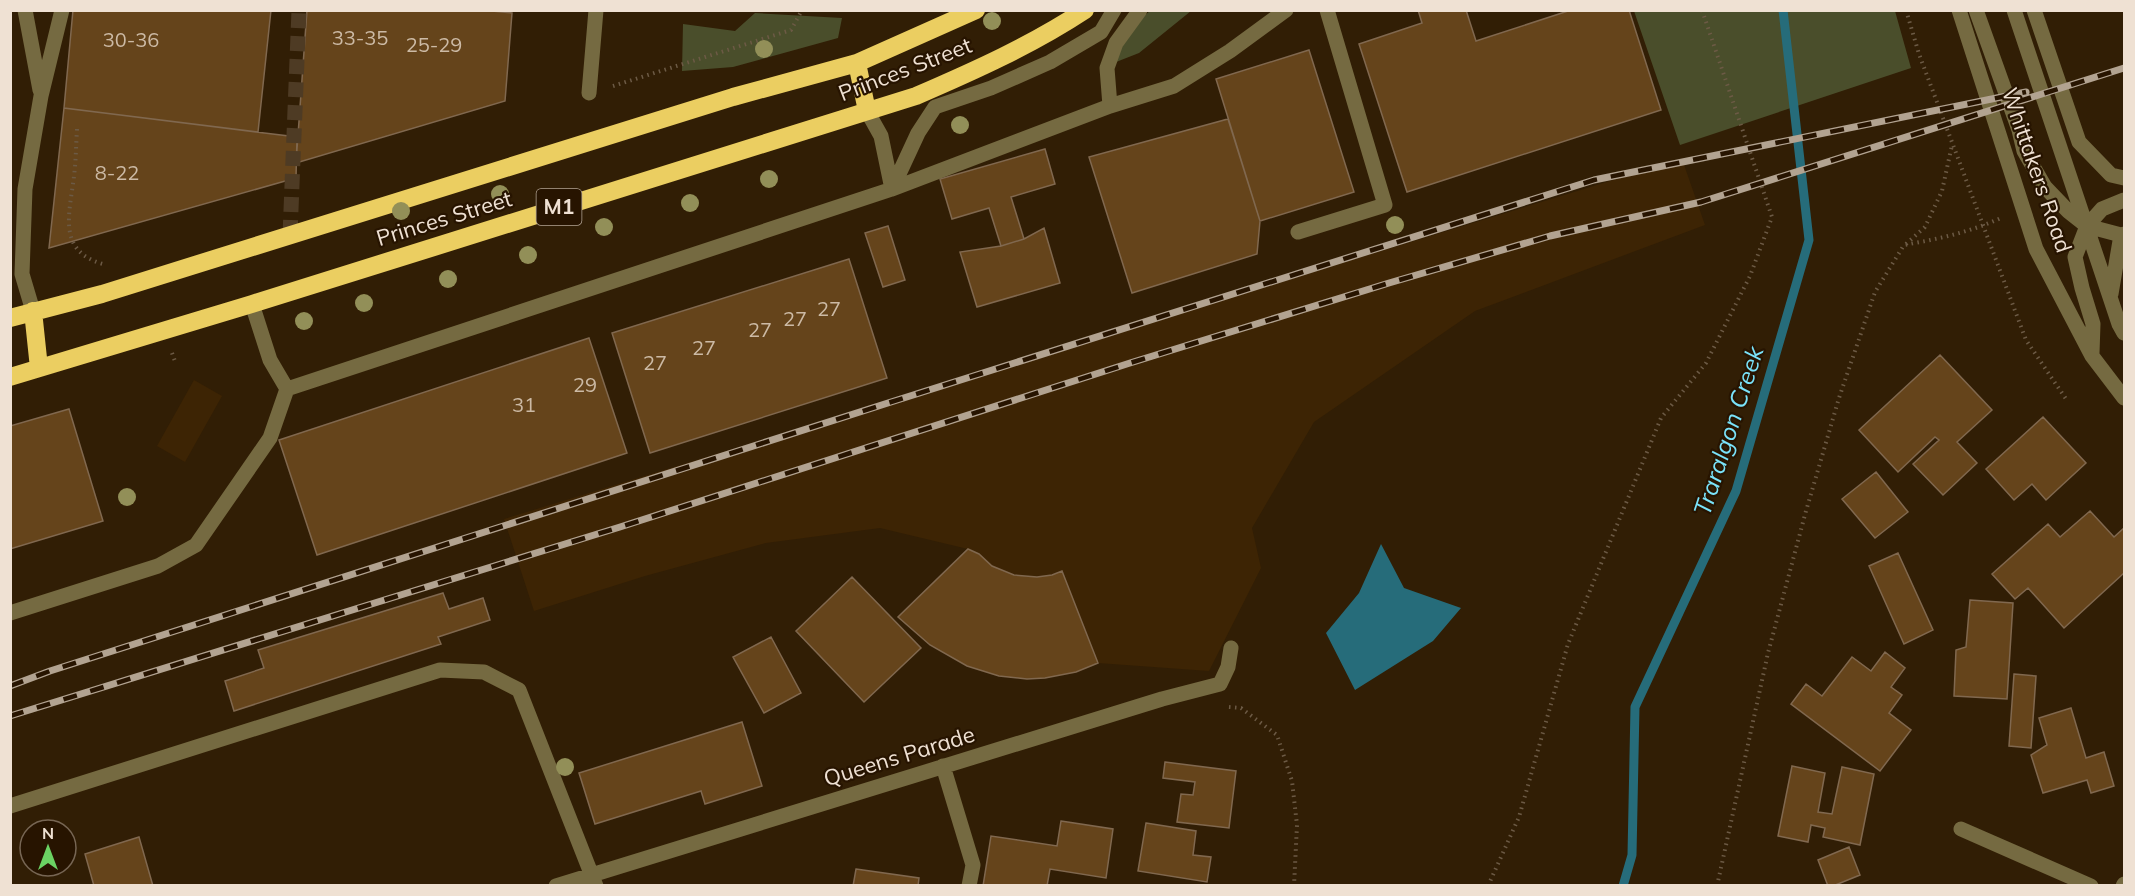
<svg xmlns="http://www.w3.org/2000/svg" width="2135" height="896" font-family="Mulish,sans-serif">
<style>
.built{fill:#3d2404}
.green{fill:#4a4e2b}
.water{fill:#266c7a}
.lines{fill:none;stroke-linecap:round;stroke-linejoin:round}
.stream{stroke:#266c7a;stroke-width:9}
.building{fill:#65441b;stroke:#80684f;stroke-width:1.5}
.minor-tunnel{stroke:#4e3b24;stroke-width:15;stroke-dasharray:15 8;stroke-linecap:butt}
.path{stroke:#6c5a45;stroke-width:4;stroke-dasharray:1.5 4.5;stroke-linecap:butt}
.minor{stroke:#756a41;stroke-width:15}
.highway{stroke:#ebce61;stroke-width:18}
.rail-casing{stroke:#b2a391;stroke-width:7}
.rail{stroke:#271400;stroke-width:4.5;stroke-dasharray:14;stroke-linecap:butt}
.tree{fill:#928f58}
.labels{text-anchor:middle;stroke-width:4.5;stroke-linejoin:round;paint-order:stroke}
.number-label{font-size:20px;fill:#ccbaa5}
.shield{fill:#271400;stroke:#b3a494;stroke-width:1.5}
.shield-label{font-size:21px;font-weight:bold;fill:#efe1d3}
.street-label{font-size:22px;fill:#efe1d3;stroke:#271400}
.water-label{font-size:24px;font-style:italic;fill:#7ae3fa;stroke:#271400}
</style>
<rect width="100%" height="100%" fill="#311e05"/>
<path class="built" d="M1682,159L1705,225L1475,311L1314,422L1252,528L1261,568L1209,671L1098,663L1062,571L1052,575L1037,577L1014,575L992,566L979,554L968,549L880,528L766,543L645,576L534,611L504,519Z
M194,380L222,396L185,462L157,446Z"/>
<path class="green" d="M1150,11H1191L1139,53L1111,64L1135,23Z
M1634,11H1895L1911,68L1680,145Z
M755,13L842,18L838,38L733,67L682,71L683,24L735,31Z"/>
<path class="water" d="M1381,544L1404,588L1461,608L1433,641L1355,690L1326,633L1359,593Z"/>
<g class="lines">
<path class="stream" d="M1623,886L1632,855L1635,707L1736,491L1809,240L1783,10"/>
</g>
<path class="building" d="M73,10H271L258,132L64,108Z
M307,10H481L512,13L505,101L296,163Z
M1418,10H1466L1476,41L1571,10H1629L1661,110L1407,192L1359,44L1422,23Z
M1309,50L1354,192L1260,221L1216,79Z
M64,108L297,137L296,178L49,248Z
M1228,119L1260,221L1257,254L1132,293L1089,157Z
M1045,149L1055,184L1011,197L1024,239L1001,246L989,208L952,219L940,179Z
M888,226L905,280L883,287L865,233Z
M1044,228L1060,283L977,307L960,252L1001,246L1024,239Z
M849,259L887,378L650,453L612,333Z
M589,338L627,453L317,555L279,440Z
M1940,355L1992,410L1957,442L1977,463L1943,495L1913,464L1939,440L1935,437L1898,472L1859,430Z
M69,409L103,521L10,549V426Z
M2043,417L2086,463L2046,500L2032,484L2014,500L1986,469Z
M1876,472L1908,512L1875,538L1842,499Z
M2090,511L2114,537L2124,528V573L2064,628L2028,588L2015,599L1992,574L2048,524L2060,537Z
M968,549L979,554L992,566L1014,575L1037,577L1052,575L1062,571L1098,663L1076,672L1045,678L1027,679L999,676L967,666L930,645L898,617Z
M1898,553L1933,630L1904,644L1869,566Z
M852,577L921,648L864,702L796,631Z
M443,593L449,609L483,598L490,620L438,637L441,644L234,711L225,681L264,668L258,650Z
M1970,600L2013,603L2007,699L1954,696L1956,650L1966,647Z
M771,637L801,693L764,713L733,657Z
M1885,652L1905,668L1891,687L1902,695L1889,713L1911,730L1880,771L1791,704L1806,684L1822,696L1852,657L1871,671Z
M2014,674L2036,676L2031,748L2009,746Z
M2071,708L2086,758L2104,752L2114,786L2091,793L2087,780L2043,793L2031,755L2047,745L2039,718Z
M742,722L762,786L705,804L701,791L595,824L579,773Z
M1165,762L1236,771L1229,828L1177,822L1181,794L1193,795L1195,782L1163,778Z
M1792,766L1825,773L1818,812L1832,814L1842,767L1874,774L1860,845L1823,837L1825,828L1811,825L1808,842L1778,836Z
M1061,821L1113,829L1106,878L1050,869L1047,886H983L991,836L1057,846Z
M1146,823L1196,831L1193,855L1211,857L1207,882L1138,871Z
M139,837L153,886H94L85,854Z
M1849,847L1860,875L1833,886H1828L1818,860Z
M856,869L919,878L918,886H853Z"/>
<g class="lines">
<path class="minor-tunnel" d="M290,235L299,10"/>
<path class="path" d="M1906,10L1919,54L2026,340L2066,399
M613,86L791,30L802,10
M77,129C76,145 76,160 74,176C70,212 56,251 103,264V267
M1906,244L1925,227L1942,191L1952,145
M172,353L176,364
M1229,707L1241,708L1277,735L1292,781L1297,825L1294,886
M1488,886L1519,817L1568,644L1661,418L1706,363L1750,276L1772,217L1702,10
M1717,886L1768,653L1806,511L1839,398L1875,292L1904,245C1938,239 1971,232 2003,217"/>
<path class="minor" d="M25,10L40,90
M1959,10L2036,249L2092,356L2124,398
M1976,10L2019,130L2024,151L2045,187L2068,211L2087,226L2121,235L2124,234
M2014,10L2119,324L2124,333
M2034,10L2079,142L2111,175L2124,178
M589,93L596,10
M1110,106L1107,68L1116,43L1140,10
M892,189L1110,106L1174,86L1230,51L1286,10
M892,189L918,133L935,107L991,88L1050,62L1101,32L1114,10
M1298,232L1385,205L1327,10
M2111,294L2121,235
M33,311L22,274L25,189L41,96L62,10
M2092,353L2093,324L2082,288L2075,257L2087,226L2102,209L2124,200
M287,389L892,189L881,136L867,111
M10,613L158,566L196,545L270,438L287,389L270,360L252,304
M943,766L973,865L969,886
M10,806L440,670L484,672L519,690L596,886
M1961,829L2091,886
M556,886L1162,699L1220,684L1228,667L1231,648
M2123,886L2124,884"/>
<path class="highway" d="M857,63L867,111
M33,311L39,368
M10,318L102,294L733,97L857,63L976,10
M10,377L252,304L916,96C974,71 1032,45 1085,10"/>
<defs>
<path id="rail" d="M10,686L50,671L891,402L1594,180L2026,92
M10,716L620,527L1130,363L1389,283L1550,236L1701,202L2124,68"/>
</defs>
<use href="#rail" class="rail-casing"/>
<use href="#rail" class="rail"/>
</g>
<g class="tree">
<circle cx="992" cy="21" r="9"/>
<circle cx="764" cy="49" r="9"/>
<circle cx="960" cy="125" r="9"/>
<circle cx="769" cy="179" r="9"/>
<circle cx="500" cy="194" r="9"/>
<circle cx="690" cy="203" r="9"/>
<circle cx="401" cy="211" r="9"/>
<circle cx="1395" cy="225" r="9"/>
<circle cx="604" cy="227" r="9"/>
<circle cx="528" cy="255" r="9"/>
<circle cx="448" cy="279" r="9"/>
<circle cx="364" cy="303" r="9"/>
<circle cx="304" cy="321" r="9"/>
<circle cx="127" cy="497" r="9"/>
<circle cx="565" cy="767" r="9"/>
</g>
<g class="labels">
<g class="number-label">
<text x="360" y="45">33-35</text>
<text x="131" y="47">30-36</text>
<text x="434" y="52">25-29</text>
<text x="117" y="180">8-22</text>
<text x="829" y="316">27</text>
<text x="795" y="326">27</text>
<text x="760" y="337">27</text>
<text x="704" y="355">27</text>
<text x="655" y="370">27</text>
<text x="585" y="392">29</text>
<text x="524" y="412">31</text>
</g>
<rect class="shield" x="536.5" y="189" width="45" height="36" rx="4.5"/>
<g class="shield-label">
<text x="559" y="214">M1</text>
</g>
<g class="street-label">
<text transform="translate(905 69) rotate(-21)" y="8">Princes Street</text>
<text transform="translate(2037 170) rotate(71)" y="8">Whittakers Road</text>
<text transform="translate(444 218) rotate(-17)" y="8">Princes Street</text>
<text transform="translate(899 756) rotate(-17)" y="8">Queens Parade</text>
</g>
<g class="water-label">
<text transform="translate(1729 431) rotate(-72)" y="8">Traralgon Creek</text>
</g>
</g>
<rect width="2135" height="896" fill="none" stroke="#efe1d3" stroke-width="24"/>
<g transform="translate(48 848)"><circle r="28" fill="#271400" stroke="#776654" stroke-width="1.5"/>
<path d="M0-4.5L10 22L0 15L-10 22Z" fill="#6bd363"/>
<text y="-9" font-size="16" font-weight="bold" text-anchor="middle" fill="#efe1d3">N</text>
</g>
</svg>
